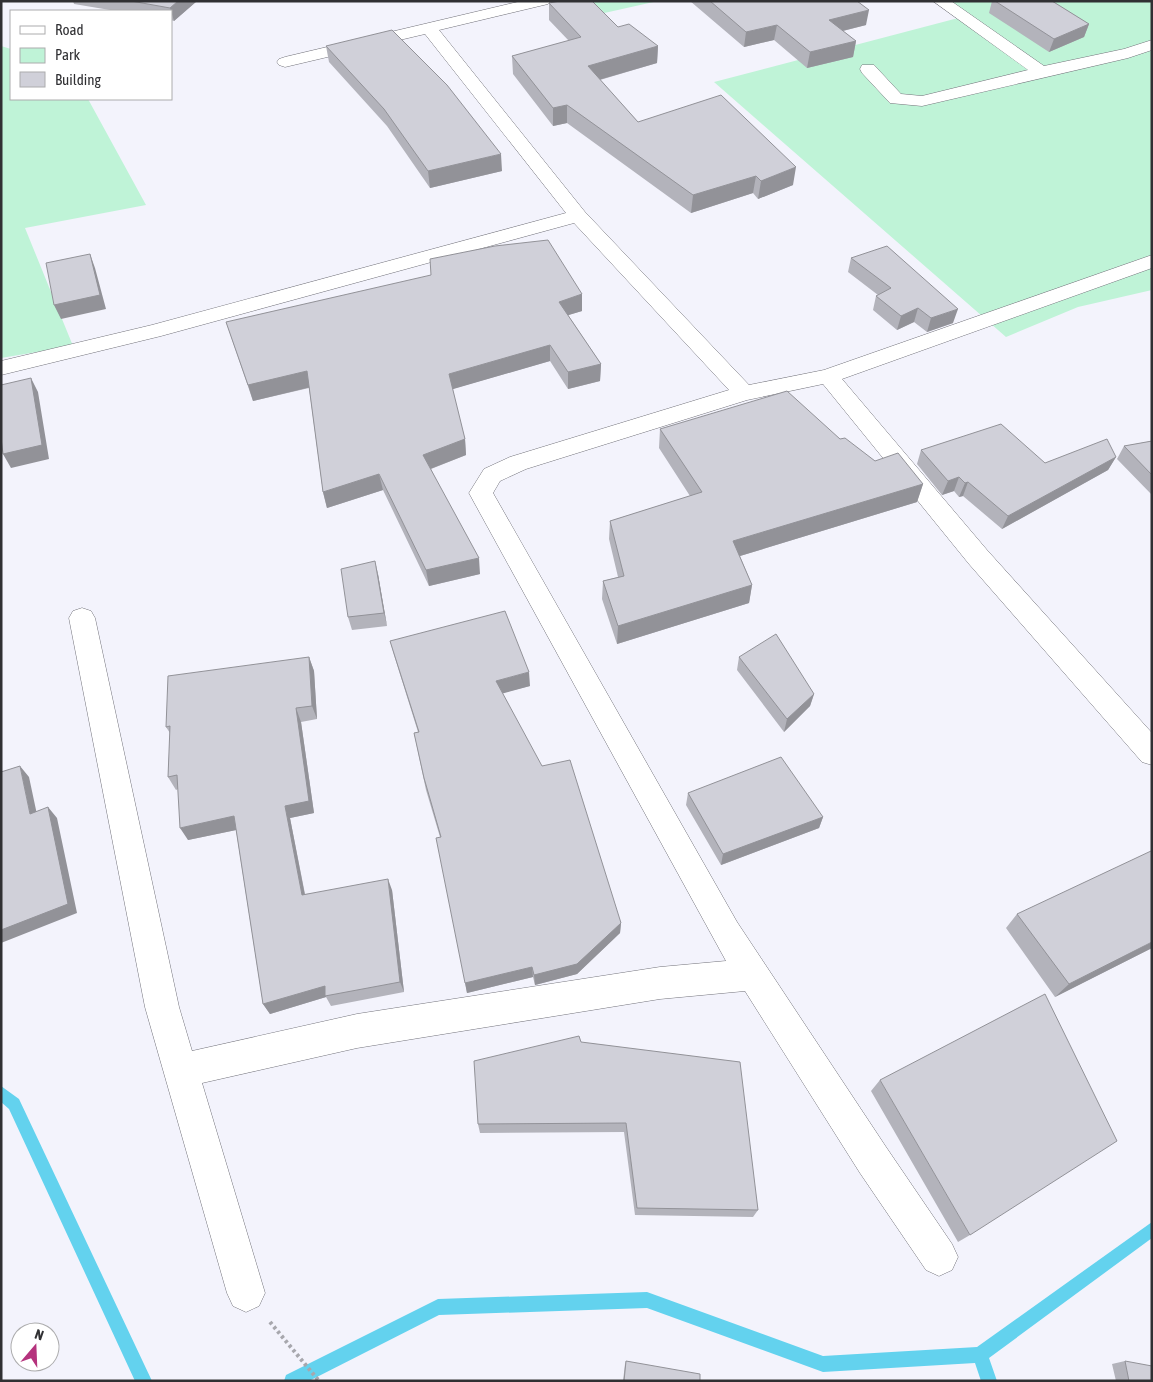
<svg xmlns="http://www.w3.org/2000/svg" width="1153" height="1382" font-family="'Asap Condensed',sans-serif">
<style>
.green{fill:#bff3d7}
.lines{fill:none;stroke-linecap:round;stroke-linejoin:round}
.stream{fill:#63d2ee;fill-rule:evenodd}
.minor-casing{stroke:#73737b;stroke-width:1}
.path{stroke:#a7a7ad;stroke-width:4;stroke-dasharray:3 3;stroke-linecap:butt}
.minor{fill:#fff;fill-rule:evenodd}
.wall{fill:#b3b3bb}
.shaded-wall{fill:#929298}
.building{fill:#d0d0d9;stroke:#929298}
</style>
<rect width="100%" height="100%" fill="#f3f3fc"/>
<path class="green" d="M567,1H658L582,18Z
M940,1H1152V290L1078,307L1006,337L714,82L962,17Z
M1,46L11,49V99H88L146,205L25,228L73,346L1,358Z"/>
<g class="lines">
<path class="stream" d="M1,1086L19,1099L152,1381H135L9,1109L1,1102Z
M1152,1222V1238L989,1358L997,1381H981L975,1363L823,1372L647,1308L439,1315L309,1381H284L286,1375L438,1299L647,1292L823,1356L977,1347Z"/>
<defs>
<path id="minor" d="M522,1H551L548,4L439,30L585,212L749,385L824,370L1152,255V268L842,379L987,550L1152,733V765L1142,762L969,564L823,384L747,400L526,469L500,481L493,493L737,922L886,1147L952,1244L958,1257L952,1270L939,1276L926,1270L860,1173L745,991L660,999L357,1048L202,1083L265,1293L259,1306L246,1312L233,1306L227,1293L145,1007L69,618L73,611L82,608L91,611L95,618L179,1007L192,1051L357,1014L660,967L726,961L469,493L484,469L510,457L729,390L574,223L161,336L1,375V361L152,325L566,213L425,34L285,67L279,65L277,62L279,59L285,57Z
M933,1H951L1044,66L1124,49L1152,40V50L1128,58L922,106L890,103L862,73L860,69L862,65H874L901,94L922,96L1028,70Z"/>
</defs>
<use href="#minor" class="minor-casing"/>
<path class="path" d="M270,1322L319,1381"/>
<use href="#minor" class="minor"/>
</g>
<path class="wall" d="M73,1H197L174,21L171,20V11H116L74,4Z
M690,1H857L866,25L843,31L856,41L853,57L807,68L774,40L744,47Z
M992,1H1052L1089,24L1084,37L1049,52L989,13Z
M549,3L618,27L658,46L657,63L600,80L638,122L793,185L758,199L753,193L691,213L567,123L553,126L513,74L512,56L569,41L549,20Z
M326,46L502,171L430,188L387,126L329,62Z
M851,258L953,323L927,332L914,322L897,330L873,310L876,296L878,295L848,272Z
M582,294V311L568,315L601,364L600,381L568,389L550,361L452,389L465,439L466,455L431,469L480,574L429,586L383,490L327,508L323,492L309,388L253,401L226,322Z
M660,429L840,439L875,461L923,484L917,502L740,556L752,585L749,603L617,644L602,599L603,581L618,577L609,539L610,521L690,496L659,448Z
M1152,441V495L1117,459L1124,446Z
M921,450L1045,463L1116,457L1108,470L1002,529L963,496L959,497L954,491L942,495L917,464Z
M378,574L387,626L352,630L348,617Z
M390,641L530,686L502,693L621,923L620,933L577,974L535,985L533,977L467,993L440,837L426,790L414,733L418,732L394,655Z
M309,657L314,671L317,719L301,722L314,813L290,818L305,894L392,890L404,992L331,1006L326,997L270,1014L263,1004L236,830L188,840L178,789L176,790L168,777L170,733L166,727Z
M739,657L814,694L810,706L784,732L737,670Z
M688,793L823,817L819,828L721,865L686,805Z
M1017,914L1152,948L1055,997L1006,928Z
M581,1042L758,1210L753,1217L635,1215L624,1132L480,1133L478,1124Z
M880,1080L970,1235L958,1242L871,1091Z
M626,1361L700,1381H623L625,1364Z
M1125,1361L1152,1381H1116L1112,1364Z"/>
<path class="shaded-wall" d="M178,1H197L174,21L170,8Z
M869,10L866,25L826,35L829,20Z
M1089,24L1084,37L1049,52L1054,39Z
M777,25L774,40L744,47L746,32Z
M856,41L853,57L807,68L810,52Z
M658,46L657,63L588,83V66Z
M567,105V123L553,126V108Z
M501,154L502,171L430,188L428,171Z
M796,167L793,185L758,199L761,181Z
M756,176L753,193L691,213L693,195Z
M90,254L95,268L106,309L61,319L54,305Z
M582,294V311L559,318V302Z
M918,308L914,322L897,330L901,316Z
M958,309L953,323L927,332L931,318Z
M550,345V361L450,390L449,374Z
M601,364L600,381L568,389V372Z
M307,371L311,387L253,401L248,385Z
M31,378L38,392L49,459L11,468L3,454Z
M465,439L466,455L425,471L423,455Z
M1116,457L1108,470L1002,529L1008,516Z
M379,474L383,490L327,508L323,492Z
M959,477L954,491L942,495L948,481Z
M968,482L963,496L959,497L965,483Z
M923,484L917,502L730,559L733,541Z
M479,558L480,574L429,586L426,570Z
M375,561L378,574L387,626L384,613Z
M752,585L749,603L617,644L618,626Z
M309,657L314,671L317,719L312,706Z
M529,672L530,686L497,695L496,681Z
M814,694L810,706L784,732L787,719Z
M296,708L301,722L314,813L290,818L307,906L302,895L285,806Z
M20,766L29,777L39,824L30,814Z
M48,807L57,818L77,913L1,943V930Z
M234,816L241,829L188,840L180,828Z
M823,817L819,828L721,865L723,854Z
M388,879L392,890L404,992L400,982Z
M621,923L620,933L577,974L535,985L534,975Z
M1152,942V948L1055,997L1069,984Z
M532,967L533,977L467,993L465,983Z
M325,986L326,997L270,1014L263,1004Z"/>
<path class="building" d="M131,1H178L170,8Z
M560,1H592L618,27L629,24L658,46L588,66L638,122L721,95L796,167L761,181L756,176L693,195L567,105L553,108L512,56L581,37L549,3Z
M710,1H857L869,10L829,20L856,41L810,52L777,25L746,32Z
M995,1H1052L1089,24L1054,39Z
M392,30L447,85L501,154L428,171L384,109L326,46Z
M548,240L582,294L559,302L601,364L568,372L550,345L449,374L465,439L423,455L479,558L426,570L379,474L323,492L307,371L248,385L226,322L431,275L430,259L495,246Z
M887,246L958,309L931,318L918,308L901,316L876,296L891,288L851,258Z
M90,254L100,295L54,305L46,263Z
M31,378L42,445L3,454L1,438V385Z
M787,391L840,439L845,438L875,461L898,453L923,484L733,541L752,585L618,626L603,581L624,576L610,521L702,492L660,429Z
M1001,424L1045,463L1107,439L1116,457L1008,516L968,482L965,483L959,477L948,481L921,450Z
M1152,441V475L1124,446Z
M375,561L384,613L348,617L341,569Z
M505,611L529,672L496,681L542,766L570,760L621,923L577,964L534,975L532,967L465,983L436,838L441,837L424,778L414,733L419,732L390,641Z
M776,634L814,694L787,719L739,657Z
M309,657L312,706L296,708L309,801L285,806L302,895L388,879L400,982L325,996V986L263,1004L234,816L180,828L177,775L168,777L170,726L166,727L168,676Z
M781,757L823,817L723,854L688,793Z
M20,766L30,814L48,807L68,904L1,930V772Z
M1151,851L1152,852V942L1069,984L1017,914Z
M1045,994L1117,1141L970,1235L880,1080Z
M579,1036L581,1042L740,1062L758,1210L637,1208L626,1123L478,1124L474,1061Z
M626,1361L700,1374V1381H624Z
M1125,1361L1152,1366V1381H1129Z"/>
<rect width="1153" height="1382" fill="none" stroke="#303033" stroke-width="5"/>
<rect x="10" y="10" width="162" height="90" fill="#ffffff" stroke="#acacad"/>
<rect x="20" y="26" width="25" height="8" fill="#ffffff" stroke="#acacad"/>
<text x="55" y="35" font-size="15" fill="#303033">Road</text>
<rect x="20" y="48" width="25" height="15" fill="#bff3d7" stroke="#acacad"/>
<text x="55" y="60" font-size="15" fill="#303033">Park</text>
<rect x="20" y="72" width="25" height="15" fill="#d0d0d9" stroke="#acacad"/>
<text x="55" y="85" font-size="15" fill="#303033">Building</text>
<g transform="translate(35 1347) rotate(19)"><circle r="24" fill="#ffffff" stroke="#acacad"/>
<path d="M0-4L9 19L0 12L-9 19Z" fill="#b5337d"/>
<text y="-8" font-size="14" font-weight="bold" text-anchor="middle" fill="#303033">N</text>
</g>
</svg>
